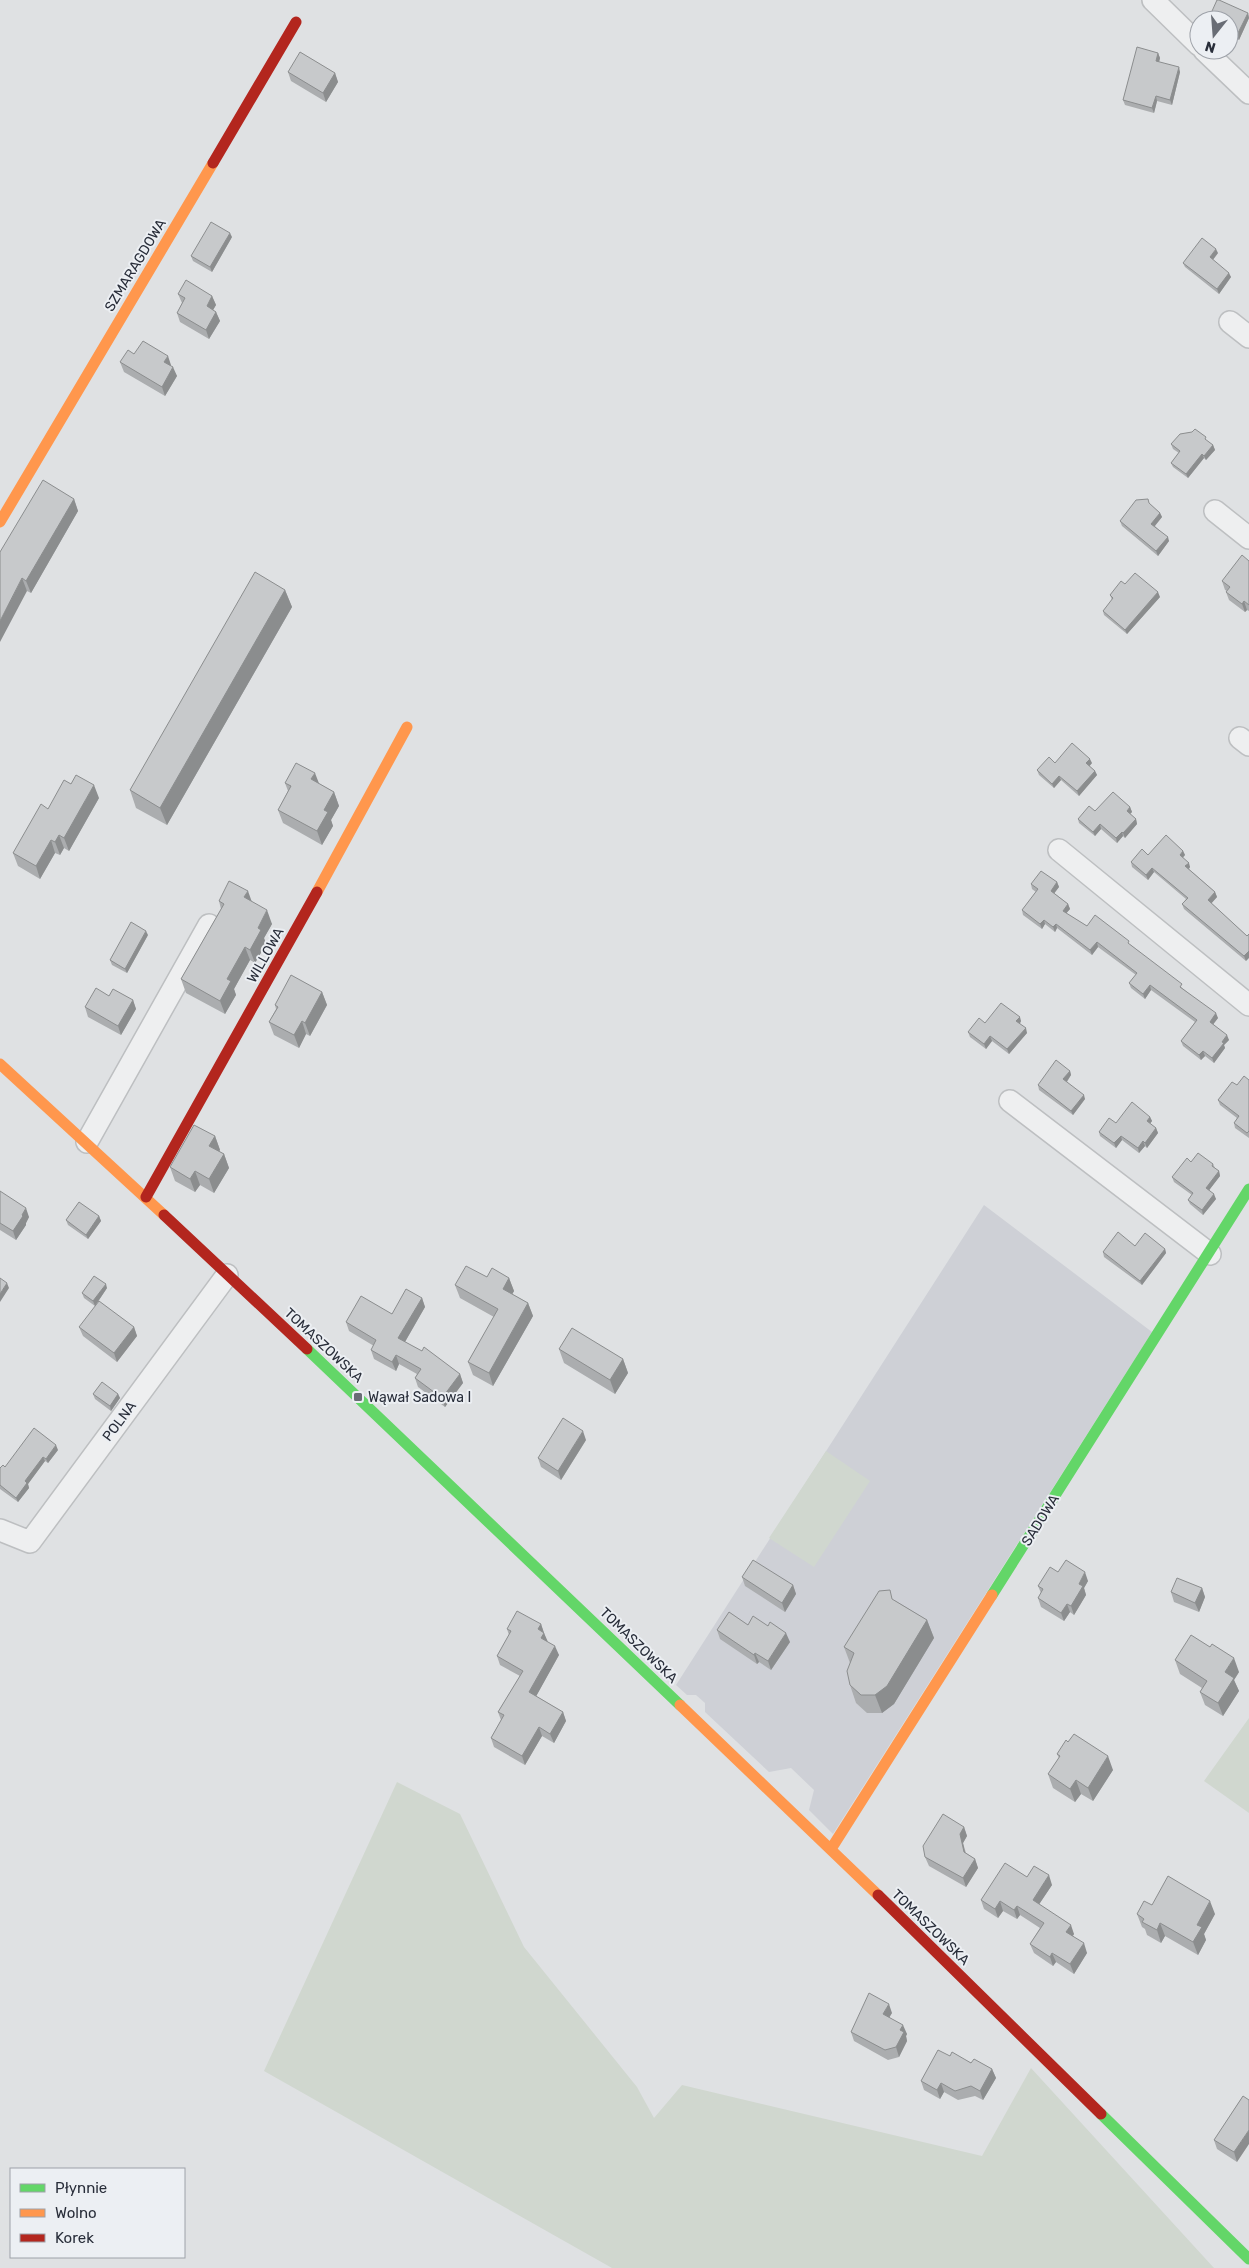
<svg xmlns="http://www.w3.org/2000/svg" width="1249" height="2268" font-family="Rubik,sans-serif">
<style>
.built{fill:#ced0d6}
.green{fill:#d0d7cf}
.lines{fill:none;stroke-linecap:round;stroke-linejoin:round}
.street-casing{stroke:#bdbfc1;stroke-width:24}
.street{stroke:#eeeff0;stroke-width:21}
.fast{stroke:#63d668;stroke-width:11}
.slow{stroke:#ff974d;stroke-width:11}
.jam{stroke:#b3261e;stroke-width:11}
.wall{fill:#abadaf}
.shaded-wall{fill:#8b8d8e}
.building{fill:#c7c9cb;stroke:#8b8d8e}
.poi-dot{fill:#696d75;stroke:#eceff3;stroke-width:2}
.labels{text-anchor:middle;stroke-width:4;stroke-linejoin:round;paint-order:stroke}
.street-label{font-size:14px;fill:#292e3a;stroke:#eceff3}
.poi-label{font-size:14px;fill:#292e3a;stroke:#eceff3;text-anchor:start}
</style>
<rect width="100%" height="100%" fill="#dfe1e3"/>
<path class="built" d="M984,1205L1152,1332L833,1834L809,1810L814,1790L791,1768L769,1772L705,1712V1703L696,1695H687L676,1685Z"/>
<path class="green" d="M826,1451L870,1481L814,1567L769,1538Z
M1249,1718V1813L1204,1781Z
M397,1782L460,1814L524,1947L637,2087L654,2118L682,2085L982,2156L1031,2068L1214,2268H612L264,2071Z"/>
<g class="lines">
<defs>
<path id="street" d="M1153,0L1199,45
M1204,50L1249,93
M1230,322L1249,337
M1215,511L1249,538
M1240,738L1249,745
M1059,850L1249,1005
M1010,1101L1210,1254
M87,1142L209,925
M0,1530L30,1542L227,1275"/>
</defs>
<use href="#street" class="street-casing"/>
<use href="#street" class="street"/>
<path class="fast" d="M307,1349L680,1705
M992,1595L1249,1189
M1101,2114L1249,2259"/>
<path class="slow" d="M0,522L213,163
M317,892L407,727
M0,1064L164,1215
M680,1705L878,1895
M831,1849L992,1595"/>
<path class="jam" d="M213,163L296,22
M146,1197L317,892
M164,1215L307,1349
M878,1895L1101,2114"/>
</g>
<path class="wall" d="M1248,13L1249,18L1239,40L1229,35V20Z
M1158,53L1160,58L1159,62L1180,72L1172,105L1157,101L1154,113L1125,105L1123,100Z
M288,72L335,73L338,82L326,102L291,81Z
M232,237L212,272L193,261L191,256Z
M1218,253L1213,260L1231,277L1219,294L1185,267L1183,263Z
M178,294L212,296L216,305L213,310L216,312L220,321L209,339L180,322L177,313L182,303Z
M134,354L171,365V366L177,376L165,396L124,372L120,362Z
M1207,441L1213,445L1215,450L1206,460L1204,458L1188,478L1173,467L1171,463L1179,453L1173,449L1171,444Z
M74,499L78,511L31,593L27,591L0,552Z
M1150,504L1160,513L1162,517L1155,526L1169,541L1158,556L1122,526L1120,521Z
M1249,561V611L1247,610L1245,612L1229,600L1226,592L1227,591L1225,590L1222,581Z
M1125,584L1160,597L1127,634L1104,615L1103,611L1112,600L1110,595Z
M285,590L292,607L167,825L136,808L130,790Z
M1055,763H1092L1089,766L1095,771L1097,775L1079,796L1061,780L1054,788L1039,775L1037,770Z
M285,783H318L334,792L339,806L331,820L333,826L322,845L283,823L278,810L288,791Z
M99,798L69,851L64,848L60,855L55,853L40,879L18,866L13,853L48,809Z
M1130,807L1132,812L1130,814L1136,819L1137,824L1125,838L1123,836L1117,843L1101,829L1095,836L1079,823L1078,819Z
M1183,851L1185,855L1183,858L1190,867L1189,869L1215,892L1217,897L1211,903L1247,936L1246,961L1184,909L1182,904L1186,899L1154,872L1148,880L1132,867L1131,862L1148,855Z
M1057,882L1059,887L1054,893L1068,904L1070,909L1066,913L1087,926L1131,945L1218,1018L1213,1024L1229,1040L1224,1045L1225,1048L1214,1063L1205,1056L1201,1060L1183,1046L1181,1041L1195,1022L1151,990L1145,999L1131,988L1129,983L1136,975L1098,947L1092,955L1057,928L1055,932L1045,924L1042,929L1023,915L1022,910L1036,892L1032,889L1031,884Z
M219,901H251L272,924L264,938L266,944L255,963L250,960L234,989L236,995L225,1014L186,993L181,979L221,909Z
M148,935L127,973L112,965L110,960Z
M322,992L327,1005L310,1036L306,1034L299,1048L274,1035L269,1022L276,1009L275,1005Z
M109,996L133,1000L136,1009L121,1035L88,1017L85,1007Z
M1021,1021L1020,1024L1027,1033L1009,1054L992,1041L986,1049L970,1037L968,1032L985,1023Z
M1070,1071L1071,1075L1067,1082L1085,1099L1073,1115L1039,1090L1038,1085Z
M1249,1080V1138L1235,1128L1234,1123L1237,1118L1220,1105L1218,1100L1237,1085Z
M1150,1117L1152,1121L1150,1124L1156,1128L1158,1133L1147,1148L1145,1146L1139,1153L1122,1140L1116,1148L1100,1136L1099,1132L1116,1123Z
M215,1136L220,1150L219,1151L224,1154L229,1168L214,1193L200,1185L195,1192L175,1181L170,1167Z
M1191,1162L1213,1164L1215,1168L1219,1171L1220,1176L1209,1190L1216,1199L1203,1215L1190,1204L1188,1200L1192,1195L1174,1182L1172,1177Z
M0,1191L29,1217L26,1223V1225L16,1240L0,1230Z
M99,1216L101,1221L88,1239L68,1225L66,1220Z
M1135,1246L1165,1249L1166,1253L1142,1285L1104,1257L1103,1252Z
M487,1277L509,1278L514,1291L512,1294L528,1303L533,1316L493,1386L473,1375L468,1362L494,1317L460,1298L455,1285Z
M107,1288L95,1306L84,1298L82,1293Z
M422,1298L425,1307L405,1342L460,1374L463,1383L445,1407L418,1387L415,1378L417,1374L399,1364L396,1371L374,1359L371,1350L374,1346L349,1331L346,1322L392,1314Z
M79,1327H134L137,1336L117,1362L83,1336Z
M559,1349L623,1359L628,1373L615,1394L564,1363Z
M93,1394H118L120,1398L111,1411L95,1399Z
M586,1440L561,1480L541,1467L538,1458Z
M58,1450L48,1463L45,1461L28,1484L29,1488L18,1502L0,1489V1468Z
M1058,1572L1088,1581L1084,1588L1086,1595L1074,1615L1070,1612L1064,1621L1041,1607L1038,1598L1041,1593L1038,1586Z
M742,1577L793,1585L796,1594L785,1612L745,1586Z
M1202,1588L1205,1597L1199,1612L1174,1602L1171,1592Z
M894,1600L927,1620L934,1638L894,1704L882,1713H867L856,1703L850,1685V1663L844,1647Z
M541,1624L547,1642L559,1655L536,1696L563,1712L566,1721L554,1743L542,1736L525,1765L494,1747L491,1738L501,1720L498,1712L520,1676L500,1665L497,1656L509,1635L507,1629Z
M748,1625L790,1642L771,1670L759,1662L757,1664L720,1639L717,1630Z
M1175,1660L1239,1672L1234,1680L1239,1691L1223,1716L1205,1705L1200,1692L1202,1688L1180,1674Z
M1068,1742L1113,1770L1093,1801L1081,1794L1075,1802L1053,1788L1048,1774L1059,1758L1057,1754Z
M964,1827L967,1836L963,1843L966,1853L975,1859L978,1868L966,1887L929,1866L925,1857Z
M1027,1877L1052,1885L1039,1904L1074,1934L1073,1936L1087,1953L1074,1974L1056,1962L1053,1966L1034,1953L1030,1944L1040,1928L1020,1915L1017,1919L1003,1911L998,1918L984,1909L981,1900Z
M1152,1905L1215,1914L1204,1934L1206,1940L1198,1955L1165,1936L1161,1943L1147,1935L1145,1929L1142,1927L1137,1914Z
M892,2013L889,2017L907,2034L906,2036L907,2041L899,2057L888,2060L854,2041L851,2032Z
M950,2056L992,2069L996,2078L983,2100L975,2096L958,2100L944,2092L940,2099L924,2090L921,2081Z
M1243,2096L1237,2162L1217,2149L1214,2140Z"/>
<path class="shaded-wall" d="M1248,13L1249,18L1239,40L1237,35Z
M1158,53L1160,58L1158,66L1156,61Z
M1179,67L1180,72L1172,105L1170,100Z
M335,73L338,82L326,102L323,93Z
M1156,96L1157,101L1154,113L1152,108Z
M230,233L232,237L212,272L210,267Z
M1216,249L1218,253L1211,262L1210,257Z
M1229,273L1231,277L1219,294L1217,289Z
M212,296L216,305L210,315L207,306Z
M216,312L220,321L209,339L206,330Z
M168,356L171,365L167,371L164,362Z
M173,367L177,376L165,396L162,387Z
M1213,445L1215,450L1206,460L1204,456Z
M1202,454L1204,458L1188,478L1186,474Z
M74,499L78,511L31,593L26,581Z
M1160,513L1162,517L1153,528L1151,524Z
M1168,537L1169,541L1158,556L1156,551Z
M22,578L27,591L0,642V621Z
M285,590L292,607L167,825L160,808Z
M1158,592L1160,597L1127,634L1125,630Z
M1244,601L1247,610L1245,612L1242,604Z
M1090,759L1092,763L1088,768L1086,763Z
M1095,771L1097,775L1079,796L1077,791Z
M315,773L320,786L311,779Z
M1059,776L1061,780L1054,788L1052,784Z
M94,785L99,798L69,851L64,838Z
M334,792L339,806L331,820L333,826L322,845L317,831L324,810Z
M1130,807L1132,812L1128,816L1127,811Z
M1136,819L1137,824L1125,838L1123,833Z
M1100,824L1101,829L1095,836L1093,832Z
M1122,832L1123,836L1117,843L1116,838Z
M59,835L64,848L60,855L55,842Z
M51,840L55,853L40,879L36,866Z
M1183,851L1185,855L1181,859L1180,855Z
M1189,863L1190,867L1187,871L1185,866Z
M1152,868L1154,872L1148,880L1146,875Z
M1057,882L1059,887L1053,895L1051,891Z
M248,891L253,905L244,897Z
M1215,892L1217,897L1210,905L1208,900Z
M1068,904L1070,909L1064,916L1063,911Z
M267,910L272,924L264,938L266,944L255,963L250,950L258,928Z
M1044,920L1045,924L1042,929L1040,924Z
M1056,924L1057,928L1055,932L1053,927Z
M146,931L148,935L127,973L125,969Z
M1097,942L1098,947L1092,955L1090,950Z
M245,947L250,960L234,989L236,995L225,1014L220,1001L227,979Z
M1249,951V958L1246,961L1244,956Z
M1150,985L1151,990L1145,999L1143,994Z
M322,992L327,1005L310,1036L305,1023Z
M133,1000L136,1009L121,1035L118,1026Z
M1216,1013L1218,1018L1212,1026L1210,1022Z
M1020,1017L1021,1021L1018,1026L1016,1021Z
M302,1021L306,1034L299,1048L294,1035Z
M1026,1028L1027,1033L1009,1054L1007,1049Z
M1227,1035L1229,1040L1224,1045L1225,1048L1214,1063L1212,1058L1222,1042Z
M990,1036L992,1041L986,1049L984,1044Z
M1203,1051L1205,1056L1201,1060L1199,1055Z
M1070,1071L1071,1075L1065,1084L1063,1079Z
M1084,1095L1085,1099L1073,1115L1071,1111Z
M1150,1117L1152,1121L1148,1126L1147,1121Z
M1156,1128L1158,1133L1147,1148L1145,1143Z
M215,1136L220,1150L214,1159L209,1146Z
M1121,1136L1122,1140L1116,1148L1114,1143Z
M1143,1141L1145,1146L1139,1153L1138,1148Z
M224,1154L229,1168L214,1193L209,1179Z
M195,1171L200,1185L195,1192L190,1179Z
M1219,1171L1220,1176L1207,1193L1206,1188Z
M1214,1194L1216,1199L1203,1215L1202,1210Z
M26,1208L29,1217L26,1223V1225L16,1240L13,1231Z
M99,1216L101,1221L88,1239L86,1235Z
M1165,1249L1166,1253L1142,1285L1140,1281Z
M509,1278L514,1291L508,1302L503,1289Z
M7,1283L9,1288L0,1302V1294Z
M106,1284L107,1288L95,1306L93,1301Z
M422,1298L425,1307L402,1347L398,1338Z
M528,1303L533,1316L493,1386L489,1373Z
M134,1327L137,1336L117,1362L114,1353Z
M396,1355L399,1364L396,1371L392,1362Z
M623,1359L628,1373L615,1394L610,1380Z
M460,1374L463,1383L445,1407L442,1398Z
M118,1394L120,1398L111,1411L110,1406Z
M583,1431L586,1440L561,1480L558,1471Z
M56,1445L58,1450L48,1463L46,1459Z
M43,1457L45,1461L28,1484L29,1488L18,1502L16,1498L25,1481Z
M1085,1572L1088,1581L1084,1588L1086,1595L1074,1615L1071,1606L1079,1584Z
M793,1585L796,1594L785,1612L782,1603Z
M1202,1588L1205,1597L1199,1612L1195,1603Z
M1067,1604L1070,1612L1064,1621L1061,1613Z
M927,1620L934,1638L894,1704L882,1713L875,1695Z
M541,1624L544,1633L538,1629Z
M544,1633L548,1642L541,1638Z
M786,1633L790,1642L771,1670L768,1661Z
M555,1646L559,1655L533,1702L529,1692Z
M755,1653L759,1662L757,1664L754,1655Z
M1234,1658L1239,1672L1234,1680L1239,1691L1223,1716L1218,1703L1225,1672Z
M563,1712L566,1721L554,1743L550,1734Z
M539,1727L542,1736L525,1765L522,1756Z
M1108,1756L1113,1770L1093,1801L1088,1788Z
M1076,1780L1081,1794L1075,1802L1070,1789Z
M964,1827L967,1836L963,1843L967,1862L964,1852L960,1834Z
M975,1859L978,1868L966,1887L963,1878Z
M1049,1875L1052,1885L1036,1909L1033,1900Z
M1000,1901L1003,1911L998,1918L995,1909Z
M1210,1901L1215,1914L1204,1934L1206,1940L1198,1955L1193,1942L1197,1925Z
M1017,1906L1020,1915L1017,1919L1014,1910Z
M1160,1923L1165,1936L1161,1943L1157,1930Z
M1071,1925L1074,1934L1069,1941L1066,1932Z
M1084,1943L1087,1953L1074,1974L1070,1964Z
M1052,1953L1056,1962L1053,1966L1050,1957Z
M889,2004L892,2013L886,2023L883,2014Z
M903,2025L907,2034L906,2036L907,2041L899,2057L896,2047L900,2030Z
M992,2069L996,2078L983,2100L980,2091Z
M941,2083L944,2092L940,2099L937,2090Z
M1249,2130V2144L1237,2162L1234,2152Z"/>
<path class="building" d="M1217,0H1219L1248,13L1237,35L1229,31V20H1208Z
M1137,47L1158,53L1156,61L1179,67L1170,100L1156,96L1152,108L1123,100Z
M300,52L335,73L323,93L288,72Z
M211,222L230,233L210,267L191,256Z
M1202,238L1216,249L1210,257L1229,273L1217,289L1183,263Z
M186,280L212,296L207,306L216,312L206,330L177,313L185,298L178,294Z
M143,341L168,356L164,362L173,367L162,387L120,362L128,350L134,354Z
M1195,429L1206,437L1205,439L1213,445L1204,456L1202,454L1186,474L1171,463L1180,451L1171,444L1180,434L1192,432Z
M43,480L74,499L26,581L22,578L0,621V552Z
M1148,499L1149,503L1160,513L1151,524L1168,537L1156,551L1120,521L1136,500Z
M1242,555L1249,561V605L1244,601L1242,604L1226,592L1230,587L1222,581Z
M255,572L285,590L160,808L130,790Z
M1135,573L1158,592L1125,630L1103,611L1113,598L1110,595L1121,581L1125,584Z
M1072,743L1090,759L1086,763L1095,771L1077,791L1059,776L1052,784L1037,770L1049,757L1055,763Z
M296,763L315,773L311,779L334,792L324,810L328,812L317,831L278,810L291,786L285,783Z
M76,775L94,785L64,838L59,835L55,842L51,840L36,866L13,853L41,804L48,809L64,780L71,784Z
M1113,792L1130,807L1127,811L1136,819L1123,833L1122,832L1116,838L1100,824L1093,832L1078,819L1089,806L1095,811Z
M1166,835L1183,851L1180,855L1189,863L1185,866L1215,892L1208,900L1247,936L1249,934V951L1244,956L1182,904L1188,898L1152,868L1146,875L1131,862L1142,849L1148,855Z
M1041,871L1057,882L1051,891L1068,904L1063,911L1087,926L1095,915L1129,941L1128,943L1182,984L1180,987L1216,1013L1210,1022L1227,1035L1222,1042L1224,1043L1212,1058L1203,1051L1199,1055L1181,1041L1197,1020L1150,985L1143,994L1129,983L1137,973L1097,942L1090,950L1056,924L1053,927L1044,920L1040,924L1022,910L1038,889L1031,884Z
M229,881L248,891L244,897L267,910L258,928L261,930L250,950L245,947L227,979L231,981L220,1001L181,979L224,904L219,901Z
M131,922L146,931L125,969L110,960Z
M291,975L322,992L305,1023L302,1021L294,1035L269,1022L278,1007L275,1005Z
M96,988L109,996L113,989L133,1000L118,1026L85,1007Z
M1001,1003L1020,1017L1016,1021L1026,1028L1007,1049L990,1036L984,1044L968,1032L979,1018L985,1023Z
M1056,1060L1070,1071L1063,1079L1084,1095L1071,1111L1038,1085Z
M1244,1076L1249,1080V1131L1247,1133L1234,1123L1239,1116L1218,1100L1232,1082L1237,1085Z
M1132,1102L1150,1117L1147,1121L1156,1128L1145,1143L1143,1141L1138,1148L1121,1136L1114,1143L1099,1132L1109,1118L1116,1123Z
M194,1125L215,1136L209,1146L224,1154L209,1179L195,1171L190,1179L170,1167Z
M1198,1153L1213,1164L1212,1166L1219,1171L1206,1188L1214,1194L1202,1210L1188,1200L1193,1193L1172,1177L1187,1158L1191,1162Z
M0,1191L26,1208L22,1215L23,1216L13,1231L0,1223Z
M79,1202L99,1216L86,1235L66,1220Z
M1118,1232L1135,1246L1145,1233L1165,1249L1140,1281L1103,1252Z
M466,1266L487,1277L492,1268L509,1278L503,1289L528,1303L489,1373L468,1362L498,1309L455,1285Z
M94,1276L106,1284L93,1301L82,1293Z
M0,1278L7,1283L0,1294Z
M406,1289L422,1298L398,1338L422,1351L424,1347L460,1374L442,1398L415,1378L421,1369L396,1355L392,1362L371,1350L376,1340L346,1322L361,1296L392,1314Z
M99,1301L134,1327L114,1353L79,1327Z
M572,1328L623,1359L610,1380L559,1349Z
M102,1382L118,1394L110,1406L93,1394Z
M563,1418L583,1431L558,1471L538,1458Z
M34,1428L56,1445L46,1459L43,1457L25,1481L27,1483L16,1498L0,1485V1468L3,1465L5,1467Z
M753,1560L793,1585L782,1603L742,1577Z
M1066,1560L1085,1572L1079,1584L1083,1586L1071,1606L1067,1604L1061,1613L1038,1598L1043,1589L1038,1586L1050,1567L1058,1572Z
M1177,1578L1202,1588L1195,1603L1171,1592Z
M890,1590L892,1599L927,1620L887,1686L875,1695H861L850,1685L847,1671L854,1653L844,1647L879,1591Z
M517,1611L541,1624L538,1629L544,1633L541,1638L555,1646L529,1692L563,1712L550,1734L539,1727L522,1756L491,1738L504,1715L498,1712L523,1671L497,1656L511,1631L507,1629Z
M729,1612L748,1625L753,1616L768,1626L770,1622L786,1633L768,1661L755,1653L754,1655L717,1630Z
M1191,1635L1210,1647L1212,1644L1234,1658L1225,1672L1234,1678L1218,1703L1200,1692L1207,1681L1175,1660Z
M1074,1734L1108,1756L1088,1788L1076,1780L1070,1789L1048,1774L1060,1756L1057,1754L1066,1740L1068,1742Z
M943,1814L964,1827L960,1834L964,1852L975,1859L963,1878L925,1857L923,1846Z
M1005,1863L1027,1877L1034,1866L1049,1875L1033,1900L1071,1925L1066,1932L1084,1943L1070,1964L1052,1953L1050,1957L1030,1944L1044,1923L1017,1906L1014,1910L1000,1901L995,1909L981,1900Z
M1168,1876L1210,1901L1197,1925L1202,1927L1193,1942L1160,1923L1157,1930L1142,1922L1144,1919L1137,1914L1144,1901L1152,1905Z
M869,1993L889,2004L883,2014L903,2025L900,2030L904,2032L896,2047L885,2050L851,2032Z
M938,2050L950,2056L952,2052L971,2063L974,2059L992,2069L980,2091L971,2086L955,2091L941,2083L937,2090L921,2081Z
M1243,2096L1249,2100V2130L1234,2152L1214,2140Z"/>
<rect class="poi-dot" x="353" y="1392" width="10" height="10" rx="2.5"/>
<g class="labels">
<g class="street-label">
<text transform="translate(135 265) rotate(-59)" y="5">SZMARAGDOWA</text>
<text transform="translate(265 955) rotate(-61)" y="5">WILLOWA</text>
<text transform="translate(324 1345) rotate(43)" y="5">TOMASZOWSKA</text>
<text transform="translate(119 1421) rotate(-53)" y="5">POLNA</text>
<text transform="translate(1040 1520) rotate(-58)" y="5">SADOWA</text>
<text transform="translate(639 1645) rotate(44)" y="5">TOMASZOWSKA</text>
<text transform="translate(931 1927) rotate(44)" y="5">TOMASZOWSKA</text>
</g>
<g class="poi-label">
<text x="368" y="1402">Wąwał Sadowa I</text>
</g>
</g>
<rect x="10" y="2168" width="175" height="90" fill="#eceff3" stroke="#9ea2a9"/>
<rect x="20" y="2184" width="25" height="8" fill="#63d668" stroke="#9ea2a9"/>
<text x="55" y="2193" font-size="15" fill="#292e3a">Płynnie</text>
<rect x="20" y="2209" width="25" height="8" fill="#ff974d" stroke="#9ea2a9"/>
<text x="55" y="2218" font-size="15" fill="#292e3a">Wolno</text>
<rect x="20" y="2234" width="25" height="8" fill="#b3261e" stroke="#9ea2a9"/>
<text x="55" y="2243" font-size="15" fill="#292e3a">Korek</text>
<g transform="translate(1214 35) rotate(197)"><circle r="24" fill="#eceff3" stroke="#9ea2a9"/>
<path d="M0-4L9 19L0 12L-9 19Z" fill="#696d75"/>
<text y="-8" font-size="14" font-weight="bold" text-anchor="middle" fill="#292e3a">N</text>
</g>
</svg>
